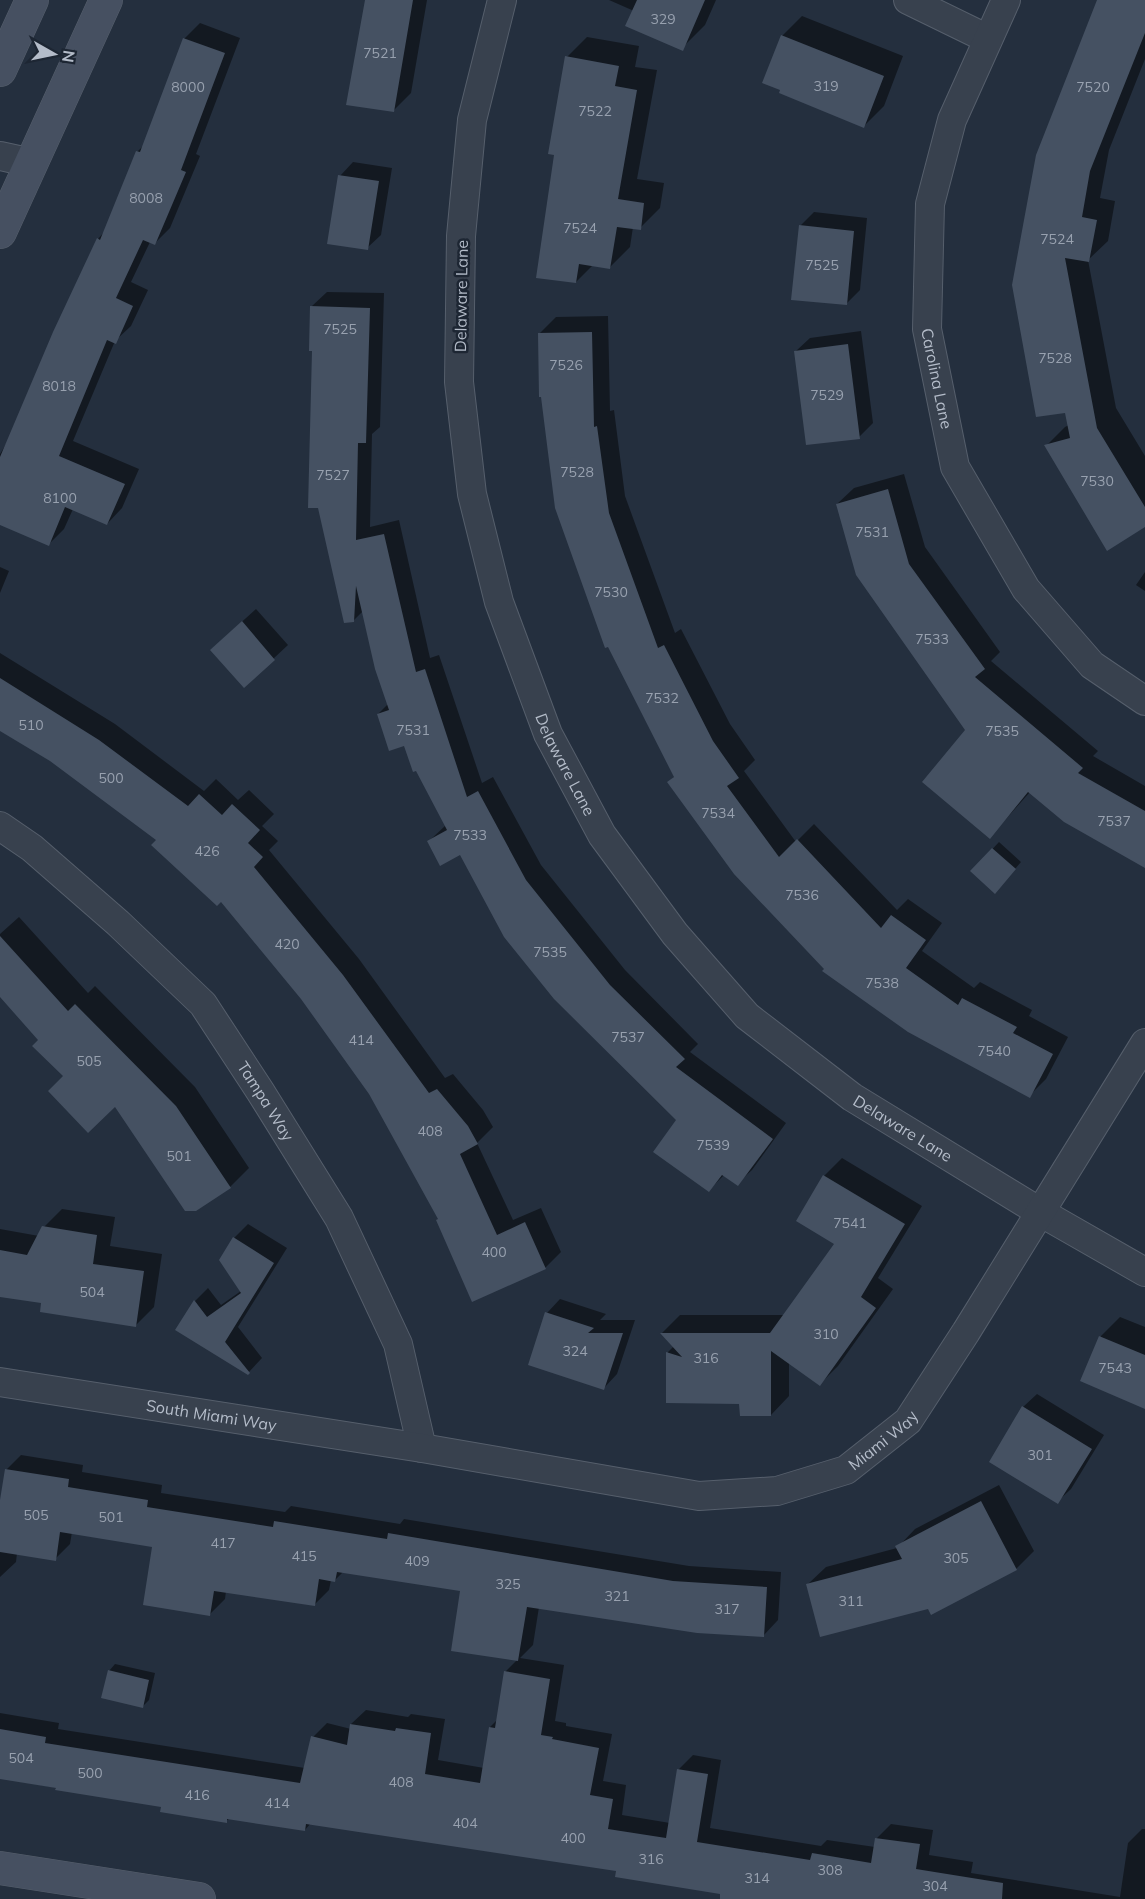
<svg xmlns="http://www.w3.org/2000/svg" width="1145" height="1899" font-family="Mulish,sans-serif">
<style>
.shadow{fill:#0007}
.building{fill:#455162}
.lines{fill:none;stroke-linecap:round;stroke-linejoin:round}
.street-casing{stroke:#565f6c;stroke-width:30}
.secondary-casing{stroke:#565f6c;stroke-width:34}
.street{stroke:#38414e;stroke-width:28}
.secondary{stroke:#465061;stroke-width:33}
.labels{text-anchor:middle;stroke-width:5;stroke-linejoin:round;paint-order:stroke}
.number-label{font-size:14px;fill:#98a1af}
.street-label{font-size:16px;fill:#b4bcc9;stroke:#1d2633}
</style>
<rect width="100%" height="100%" fill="#242f3e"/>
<path class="shadow" d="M366,0H427L411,93L393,111Z
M609,0H716L705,25L684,46L634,11Z
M1109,0H1145V59L1109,150L1100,198L1115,201L1108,241L1088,260L1116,408L1145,456V526L1046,446L1065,427L1069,425L1066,412L1038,415Z
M802,16L903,56L884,106L863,127L782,36Z
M200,23L240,38L196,154L200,156L170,228L155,243L150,242L131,282L148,290L131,326L115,341L73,441L139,469L122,508L107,524L73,509L64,529L49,544L0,524V454L8,441L98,239L104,232L137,152L144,145L184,39Z
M587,37L639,46L635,67L657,70L637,179L664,183L660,208L640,228L633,227L630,247L610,267L593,265L576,282L556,154L567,57Z
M353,162L392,168L381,235L367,248L340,176Z
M814,212L867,218L860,290L846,304L800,226Z
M327,292L384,293L380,427L372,434L370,527L399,520L430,658L439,655L482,783L493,777L541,865L625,970L698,1044L690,1052L786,1123L752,1170L737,1184L724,1175L709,1190L678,1120L461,853L429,841L446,825L405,744L378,714L388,704L363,611L354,620L314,350L312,306Z
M608,316L610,411L614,410L625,496L675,633L681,629L730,724L755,760L744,771L796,842L814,824L897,910L908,899L942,923L922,951L974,988L980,982L1032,1010L1029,1016L1068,1037L1046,1079L1029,1096L826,968L669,782L675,776L539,334L556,317Z
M861,331L873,423L859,437L796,351L810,338Z
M904,474L925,547L1000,652L991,661L1098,751L1093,756L1145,786V866L1030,792L990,837L967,730L837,504L854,488Z
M0,567L9,571L0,593Z
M1145,572V591L1136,585Z
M256,609L288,645L244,686L225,637Z
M0,653L115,724L204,791L216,779L238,800L249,790L274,814L262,826L278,841L269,850L359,959L445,1078L453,1074L483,1110L493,1127L477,1143L513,1220L541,1208L561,1252L545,1268L440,1218L371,1093L302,998L221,900L158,840L51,760L0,729Z
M999,842L1021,862L1001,885L972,871Z
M19,917L88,993L95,986L195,1087L249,1168L230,1187L115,1104L65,1076L40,1040L0,995V934Z
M842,1158L922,1206L878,1278L893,1289L838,1366L820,1384L789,1362V1396L771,1415L741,1402H668V1352L674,1346L662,1333L680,1315H785L837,1243L824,1176Z
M62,1209L115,1217L110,1246L162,1254L154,1307L136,1325L43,1302L0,1295V1229L39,1236L44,1227Z
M248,1224L287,1248L238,1327L262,1358L248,1373L195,1301L208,1288L221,1305L241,1291L220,1260L234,1238Z
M560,1299L606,1314L600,1320H635L617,1374L604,1388L547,1313Z
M1120,1317L1145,1327V1408L1082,1381L1101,1336Z
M1037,1394L1104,1435L1071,1489L1057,1502L1023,1407Z
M21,1455L83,1465L82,1472L162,1485L161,1493L285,1512L291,1506L400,1524L404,1519L689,1566L781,1572L778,1620L763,1636L539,1607L533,1645L520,1658L564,1665L555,1721L566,1723V1726L612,1734L603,1781L626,1785L622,1815L670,1823L679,1769L693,1755L721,1760L710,1828L821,1846L827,1840L875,1847L877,1838L891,1824L933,1830L929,1855L973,1862L971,1873L1120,1897L1128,1843L1142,1829H1145V1899H721L722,1893L618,1870L311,1823L305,1830L230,1818L226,1821L163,1806L0,1778V1713L59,1723L58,1729L305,1768L313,1737L327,1723L351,1729V1724L366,1710L408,1717L411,1714L445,1719L438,1760L484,1768L490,1727L497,1720L505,1672L517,1660L462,1590L344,1571L335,1580H331L329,1590L314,1605L226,1591L225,1599L210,1614L154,1545L72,1532L70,1544L55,1559L17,1553L16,1562L0,1577V1509L6,1470Z
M999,1485L1034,1551L1016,1569L929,1607L808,1584L826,1567L897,1548L915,1529Z
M115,1664L155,1673L149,1700L143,1706L109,1671Z"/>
<path class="building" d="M365,0H413L394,112L346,105Z
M637,0H705L683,51L625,26Z
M1097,0H1145V33L1090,171L1082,217L1097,220L1089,262L1065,258L1097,428L1145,507V527L1107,551L1044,445L1070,438L1065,413L1036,417L1012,285L1036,155Z
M781,35L884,76L864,128L779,93L780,90L762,83Z
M183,38L225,53L181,170L186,172L155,245L143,240L116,298L133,306L116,344L107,340L59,456L125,484L107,525L65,507L49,546L0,525V457L53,332L97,238L100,240L136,151L140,152Z
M565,56L619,66L615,86L637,90L618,199L644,203L641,230L617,227L610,269L579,264L576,283L536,278L554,155L548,154Z
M338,175L379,181L368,250L327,244Z
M799,225L854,231L847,305L791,300Z
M310,306L370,308L366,443H358L356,540L384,534L416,672L425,669L467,797L478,791L526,880L610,985L685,1059L676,1067L773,1139L738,1186L722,1175L709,1192L653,1152L676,1120L554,999L504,937L460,855L440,866L427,841L447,830L416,771L413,772L404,746L389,751L377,714L389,710L375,669L356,586L354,622L344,623L318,508H308L312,351H309Z
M592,332L594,427L597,426L609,513L658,648L664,645L713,741L739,778L727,786L779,857L797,839L881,928L891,915L926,940L906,968L958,1005L962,998L1017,1027L1013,1033L1053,1054L1030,1098L908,1032L822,971L824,969L734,874L667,782L674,777L608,647L605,648L555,508L541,397H539L538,333Z
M848,344L860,439L806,445L794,351Z
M888,489L909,564L985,669L975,677L1083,768L1078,773L1145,811V868L1064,822L1028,792L990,839L922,782L965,730L856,575L836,504Z
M242,621L275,660L244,688L210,650Z
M0,678L99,740L188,806L199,794L222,815L232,804L260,830L248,843L263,857L254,867L343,975L429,1093L437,1089L468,1126L478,1144L460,1154L497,1235L525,1222L546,1269L472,1302L436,1220L438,1219L369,1094L301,999L221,902L217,906L151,845L156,840L50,761L0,731Z
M992,848L1016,869L995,894L970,871Z
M0,936L68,1011L75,1004L176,1106L231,1188L196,1211H185L115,1107L88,1133L48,1091L63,1076L32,1046L38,1040L0,997Z
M823,1175L905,1224L861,1297L876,1308L820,1386L771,1351V1416H740L739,1404L666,1403V1352L682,1357L660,1333H770L834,1244L796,1221Z
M42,1226L97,1235L93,1264L144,1271L136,1327L40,1312L41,1303L0,1297V1250L27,1255Z
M233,1237L274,1263L225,1342L250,1373L248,1375L175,1330L194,1300L207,1317L241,1293L219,1260Z
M545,1312L594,1328L588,1333H623L604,1390L528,1365Z
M1099,1336L1145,1355V1409L1080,1381Z
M1022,1406L1092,1449L1058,1504L989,1462Z
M5,1469L69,1479L68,1487L148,1500L147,1507L273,1527L274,1521L387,1539L388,1533L673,1581L767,1587L764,1637L697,1633L527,1607L518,1661L451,1651L460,1591L337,1572L335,1582L319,1579L315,1606L214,1591L210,1616L143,1605L152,1547L60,1532L56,1561L0,1552V1500Z
M981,1501L1017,1570L931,1615L928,1609L820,1637L806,1584L902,1559L895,1546Z
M108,1670L149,1680L143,1708L101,1698Z
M504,1671L550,1679L541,1735L553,1737L552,1739L599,1748L590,1795L613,1799L608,1829L666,1838L677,1769L708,1774L697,1842L810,1860L812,1853L871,1863L875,1838L920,1844L916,1869L1003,1883L1002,1899H720V1894L615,1877L616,1871L306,1824L305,1831L227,1819V1823L160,1812L161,1807L55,1790L56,1788L0,1779V1729L46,1737L45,1743L300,1783L311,1736L347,1745L350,1724L395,1731L396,1728L431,1733L425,1774L480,1783L489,1727L495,1728Z"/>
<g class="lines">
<defs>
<g id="street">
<path id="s1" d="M502,0L472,120L461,236L459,382L472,494L499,602L548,734L602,835L675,934L747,1016L852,1097L1040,1212L1145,1272"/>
<path d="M908,0L988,39"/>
<path id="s2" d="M1006,0L952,120L930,204L927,329L955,467L1026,589L1092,665L1145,701"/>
<path d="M0,156L32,163"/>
<path id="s3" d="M0,826L32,848L118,923L203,1004L260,1091L339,1218L398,1344L422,1448"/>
<path id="s4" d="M0,1382L422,1448L699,1496L777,1491L846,1470L908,1421L966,1332L1145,1043"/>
</g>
<path id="secondary" d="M0,70L32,0
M0,232L106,0
M0,1868L199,1899"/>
</defs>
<use href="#street" class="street-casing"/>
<use href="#secondary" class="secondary-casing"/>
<use href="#street" class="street"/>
<use href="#secondary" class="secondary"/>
</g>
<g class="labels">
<g class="number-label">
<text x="663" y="24">329</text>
<text x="380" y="58">7521</text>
<text x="826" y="91">319</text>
<text x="188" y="92">8000</text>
<text x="1093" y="92">7520</text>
<text x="595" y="116">7522</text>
<text x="146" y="203">8008</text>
<text x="580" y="233">7524</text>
<text x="1057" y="244">7524</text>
<text x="822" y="270">7525</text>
<text x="340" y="334">7525</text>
<text x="1055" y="363">7528</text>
<text x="566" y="370">7526</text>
<text x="59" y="391">8018</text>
<text x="827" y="400">7529</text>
<text x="577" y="477">7528</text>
<text x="333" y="480">7527</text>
<text x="1097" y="486">7530</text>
<text x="60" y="503">8100</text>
<text x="872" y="537">7531</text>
<text x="611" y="597">7530</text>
<text x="932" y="644">7533</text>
<text x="662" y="703">7532</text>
<text x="31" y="730">510</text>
<text x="413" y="735">7531</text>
<text x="1002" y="736">7535</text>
<text x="111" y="783">500</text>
<text x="718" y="818">7534</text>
<text x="1114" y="826">7537</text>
<text x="470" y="840">7533</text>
<text x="207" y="856">426</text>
<text x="802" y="900">7536</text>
<text x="287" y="949">420</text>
<text x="550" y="957">7535</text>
<text x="882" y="988">7538</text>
<text x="628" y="1042">7537</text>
<text x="361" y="1045">414</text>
<text x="994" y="1056">7540</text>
<text x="89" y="1066">505</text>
<text x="430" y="1136">408</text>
<text x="713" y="1150">7539</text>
<text x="179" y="1161">501</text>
<text x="850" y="1228">7541</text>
<text x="494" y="1257">400</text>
<text x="92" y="1297">504</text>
<text x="826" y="1339">310</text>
<text x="575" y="1356">324</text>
<text x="706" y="1363">316</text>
<text x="1115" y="1373">7543</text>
<text x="1040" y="1460">301</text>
<text x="36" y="1520">505</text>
<text x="111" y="1522">501</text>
<text x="223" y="1548">417</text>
<text x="304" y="1561">415</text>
<text x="956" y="1563">305</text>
<text x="417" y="1566">409</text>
<text x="508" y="1589">325</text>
<text x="617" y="1601">321</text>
<text x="851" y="1606">311</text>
<text x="727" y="1614">317</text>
<text x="21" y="1763">504</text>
<text x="90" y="1778">500</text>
<text x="401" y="1787">408</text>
<text x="197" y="1800">416</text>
<text x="277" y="1808">414</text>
<text x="465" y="1828">404</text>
<text x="573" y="1843">400</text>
<text x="651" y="1864">316</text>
<text x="830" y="1875">308</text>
<text x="757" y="1883">314</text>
<text x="935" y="1891">304</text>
</g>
<g class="street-label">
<text transform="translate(461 296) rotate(-89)" y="6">Delaware Lane</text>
<text dy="6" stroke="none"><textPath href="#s2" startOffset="394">Carolina Lane</textPath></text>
<text dy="6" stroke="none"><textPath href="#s1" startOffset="786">Delaware Lane</textPath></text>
<text dy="6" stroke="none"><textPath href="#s3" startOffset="386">Tampa Way</textPath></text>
<text dy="6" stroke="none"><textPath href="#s1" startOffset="1290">Delaware Lane</textPath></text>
<text dy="6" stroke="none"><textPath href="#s4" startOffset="214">South Miami Way</textPath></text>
<text dy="6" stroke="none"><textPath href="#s4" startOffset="906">Miami Way</textPath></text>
</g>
</g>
<g transform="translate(54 54) rotate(99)" stroke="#1d2633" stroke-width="4.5" paint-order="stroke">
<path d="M0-4.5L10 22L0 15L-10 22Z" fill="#b4bcc9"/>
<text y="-9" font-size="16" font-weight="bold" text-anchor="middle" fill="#b4bcc9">N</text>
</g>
</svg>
